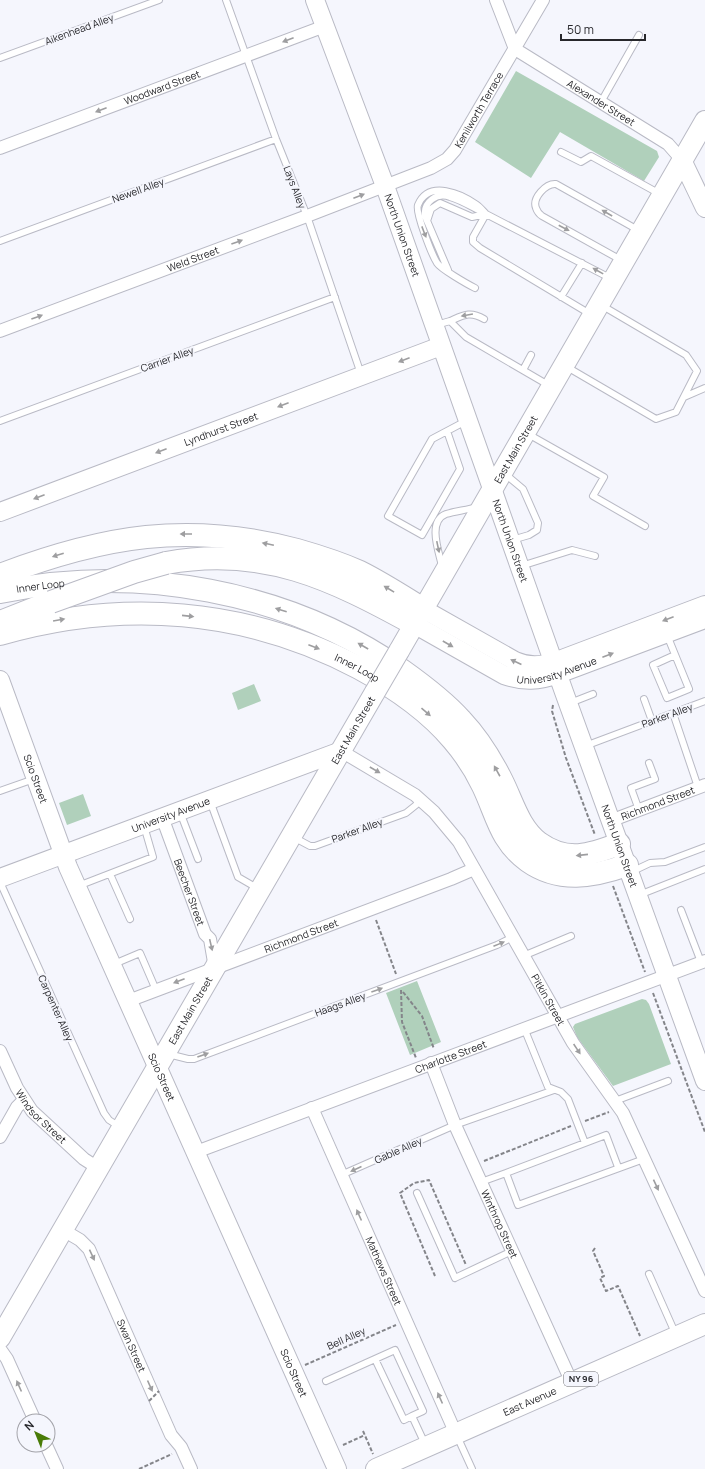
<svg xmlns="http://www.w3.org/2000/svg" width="705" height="1469" font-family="Manrope,sans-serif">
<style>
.green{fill:#b0d0bb}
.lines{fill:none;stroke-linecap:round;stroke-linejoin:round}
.lane-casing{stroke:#b9bac5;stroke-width:8}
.street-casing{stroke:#b9bac5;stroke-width:14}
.secondary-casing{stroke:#b9bac5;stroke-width:20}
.primary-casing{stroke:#b9bac5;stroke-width:22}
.highway-casing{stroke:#b9bac5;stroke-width:24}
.path{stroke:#84858a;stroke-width:2;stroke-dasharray:4 2;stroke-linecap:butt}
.lane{stroke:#fff;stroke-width:6}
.street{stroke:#fff;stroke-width:12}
.secondary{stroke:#fff;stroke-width:18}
.primary{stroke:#fff;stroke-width:20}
.highway{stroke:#fff;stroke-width:22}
.primary-bridge-casing{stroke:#b9bac5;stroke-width:22;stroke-linecap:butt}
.highway-bridge-casing{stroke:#b9bac5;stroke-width:24;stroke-linecap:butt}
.path-bridge{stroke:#84858a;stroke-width:2;stroke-dasharray:4 2;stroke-linecap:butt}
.primary-bridge{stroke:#fff;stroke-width:20}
.highway-bridge{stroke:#fff;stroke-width:22}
.oneway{fill:#9e9ea0}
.labels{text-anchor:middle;stroke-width:4;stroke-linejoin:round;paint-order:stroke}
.shield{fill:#f5f6fd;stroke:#65656a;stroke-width:1}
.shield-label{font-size:9px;font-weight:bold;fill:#27272b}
.street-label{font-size:10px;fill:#27272b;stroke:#f5f6fd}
</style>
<rect width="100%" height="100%" fill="#f5f6fd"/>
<path class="green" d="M516,71L657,151L659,157L644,181L560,132L531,178L475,142Z
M254,684L261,701L238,710L232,693Z
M83,794L91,816L67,825L59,803Z
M417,981L441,1042L410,1055L386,993Z
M642,999L646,1000L649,1004L671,1064L613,1086L577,1037L573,1027L575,1024Z"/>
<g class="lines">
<defs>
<path id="lane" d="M226,0L276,139L307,216L361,374
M0,58L159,0
M601,102L639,35
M561,152L581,162L591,156L660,194
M427,221L431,209L440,203L472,217L486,214
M0,241L276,139
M621,260L542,216C539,214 537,211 536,208C532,198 546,183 556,184L638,230
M448,270L425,216C423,202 437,192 450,197C461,200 472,207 482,212
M475,288C467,284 441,269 437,263C432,255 415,212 418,205C429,179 462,194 477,205C480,207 483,211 486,214
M561,297L582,263
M590,314L480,248L473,242V237L486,214L610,278
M450,321C464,315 470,311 484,319
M436,325L450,321L466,337L550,386
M567,367L656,419L676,412L697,371L686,355L601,305
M523,370L531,355
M684,397L705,388
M0,421L335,297
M447,431L460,469L422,535L388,516L432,439L466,421
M528,434L604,477L593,496L645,526
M505,474L523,489L538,523L537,530L529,535L512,540
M442,566C439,552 427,521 446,514C456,511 467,510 477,507
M521,566L572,550L595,556
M667,635L689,689L667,698L653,665L675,655
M644,699L652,721
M570,703L593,694
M673,713L698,787
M585,746L705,701
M0,791L34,779
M210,801L238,877L257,888
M639,810L631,788L655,779L649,763
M180,812L198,859
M295,838L310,846H315L406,813L416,805L420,799
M631,872L650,863L665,862L705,847
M110,874L130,919
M0,882L104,1113L109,1120L120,1127
M78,886L153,857L144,826
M639,895L705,869
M681,910L701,962
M523,956L571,936
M114,964L140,953L156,990
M524,1028L548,1087L561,1092L568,1099L585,1143
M168,1054L188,1059H194L497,945L513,937
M615,1101L668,1081
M618,1167L606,1135L506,1173L518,1205L644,1159
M341,1175L455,1125L554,1090
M481,1182L506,1173
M417,1193L455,1278L512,1251
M649,1274L676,1335
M375,1359L404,1420L412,1416
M326,1381L395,1350L423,1411L412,1416L425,1444
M457,1436L472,1469"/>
<g id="street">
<path id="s1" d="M496,0L515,49L668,144L682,160"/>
<path id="s2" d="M0,148L325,26"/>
<path id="s3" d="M0,331L307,216L431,168L447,159L455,150L543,0"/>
<path id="s4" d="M341,751L415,795L434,812L459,842L573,1043L623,1113L705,1291"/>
<path id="s5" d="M162,817L205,934L210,939L215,968"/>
<path id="s6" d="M610,821L705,785"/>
<path id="s7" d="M128,1001L451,879L474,869"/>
<path id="s8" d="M0,1051L17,1088L32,1111L84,1159L98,1168"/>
<path id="s9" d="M431,1063L455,1125L572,1383"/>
<path id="s10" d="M312,1108L456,1434"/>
<path d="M0,1137L17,1107L24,1100"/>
<path id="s11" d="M196,1152L705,961"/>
<path id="s12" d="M63,1230L80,1240L89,1249L171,1435L181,1447L191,1469"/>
<path d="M0,1349L7,1359L35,1421"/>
<path d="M46,1445L57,1469"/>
</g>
<g id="secondary">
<path id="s13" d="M315,0L385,186L564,692L705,1081"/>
<path d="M682,160L705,208"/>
<path id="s14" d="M0,512L441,346"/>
<path d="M423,609L515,661C529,667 540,666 554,662L705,605"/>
<path id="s15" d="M414,624L504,675C523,682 539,681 558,674L705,619"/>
<path id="s16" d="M0,680L68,867L337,1469"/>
<path id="s17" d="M0,878L341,751"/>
</g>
<g id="primary">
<path id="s18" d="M399,651L705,121"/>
<path id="s19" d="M0,1338L375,692"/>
<path id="s20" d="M376,1469L705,1324"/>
</g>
<g id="highway">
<path d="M166,563C263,545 332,579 414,624"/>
<path d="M0,575C103,536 188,521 297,550C318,556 340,563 360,572C382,583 402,596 423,609"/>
<path id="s21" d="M0,592C137,564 287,590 403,671C424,686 444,701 461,720C478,738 491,759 502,781C513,803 519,828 539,843C567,863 590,855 619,844"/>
<path d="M3,621L51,602"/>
<path id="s22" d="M0,634C122,599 246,608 359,668C394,687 427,709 453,740C465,754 475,769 483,786C497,815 500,841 528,861C559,883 593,877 627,865"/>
</g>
</defs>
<use href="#lane" class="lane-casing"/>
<use href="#street" class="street-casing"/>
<use href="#secondary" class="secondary-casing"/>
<use href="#primary" class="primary-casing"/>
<use href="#highway" class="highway-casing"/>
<path class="path" d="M553,705L552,711L566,758L595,835
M613,886L645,972
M376,920L396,974
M401,990L402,1022L416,1058
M403,992L422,1016L434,1049
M653,993L705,1132
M585,1121L609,1112
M484,1161L571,1126
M595,1248L593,1251L604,1276L600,1278L606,1291L618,1286L640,1336
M435,1276L400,1193L414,1183L429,1180L466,1265
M305,1365L396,1325
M363,1431L373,1454
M343,1445L365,1435
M139,1469L172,1454"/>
<use href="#lane" class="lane"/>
<use href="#street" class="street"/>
<use href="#secondary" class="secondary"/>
<use href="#primary" class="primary"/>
<use href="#highway" class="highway"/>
<defs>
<path id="primary-bridge" d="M375,692L399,651"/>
<path id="highway-bridge" d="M51,602L134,572L166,563"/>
</defs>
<use href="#primary-bridge" class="primary-bridge-casing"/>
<use href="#highway-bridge" class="highway-bridge-casing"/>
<path class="path-bridge" d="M149,1401L159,1391"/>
<use href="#primary-bridge" class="primary-bridge"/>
<use href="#highway-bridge" class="highway-bridge"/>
</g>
<defs><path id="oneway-solid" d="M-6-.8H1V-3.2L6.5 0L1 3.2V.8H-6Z"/></defs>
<g class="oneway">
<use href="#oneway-solid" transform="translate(288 40) rotate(159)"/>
<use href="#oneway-solid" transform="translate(101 110) rotate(159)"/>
<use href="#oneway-solid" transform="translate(359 196) rotate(-21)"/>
<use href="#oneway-solid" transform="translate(607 213) rotate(-150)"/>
<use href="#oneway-solid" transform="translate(564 228) rotate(28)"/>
<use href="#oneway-solid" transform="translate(424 232) rotate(69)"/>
<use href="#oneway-solid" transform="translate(237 242) rotate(-20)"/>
<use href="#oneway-solid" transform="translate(598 271) rotate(-151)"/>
<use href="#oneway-solid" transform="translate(467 315) rotate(170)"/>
<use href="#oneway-solid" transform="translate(37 317) rotate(-20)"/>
<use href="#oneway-solid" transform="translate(404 360) rotate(159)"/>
<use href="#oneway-solid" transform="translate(283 405) rotate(159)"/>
<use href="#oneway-solid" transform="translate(161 451) rotate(159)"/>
<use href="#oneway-solid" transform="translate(39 497) rotate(159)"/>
<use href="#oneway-solid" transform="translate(186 534) rotate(180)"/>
<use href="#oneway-solid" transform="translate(268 544) rotate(-168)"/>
<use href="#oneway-solid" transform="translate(438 547) rotate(78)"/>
<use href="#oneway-solid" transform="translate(58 555) rotate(163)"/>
<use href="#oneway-solid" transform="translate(389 589) rotate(-149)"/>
<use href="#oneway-solid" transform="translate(281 610) rotate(-162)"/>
<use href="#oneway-solid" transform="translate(188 616) rotate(6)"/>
<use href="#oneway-solid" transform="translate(668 619) rotate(159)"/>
<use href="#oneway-solid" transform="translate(59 620) rotate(-10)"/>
<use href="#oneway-solid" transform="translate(448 644) rotate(30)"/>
<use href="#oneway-solid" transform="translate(363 646) rotate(-150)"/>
<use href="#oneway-solid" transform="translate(314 647) rotate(21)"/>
<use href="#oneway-solid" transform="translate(608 655) rotate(-21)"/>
<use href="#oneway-solid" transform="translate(516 662) rotate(-155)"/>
<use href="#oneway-solid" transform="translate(426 712) rotate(41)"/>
<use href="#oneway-solid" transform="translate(375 770) rotate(30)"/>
<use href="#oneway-solid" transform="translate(497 771) rotate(-119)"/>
<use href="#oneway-solid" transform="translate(582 855) rotate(174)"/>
<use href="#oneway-solid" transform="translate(499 944) rotate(-22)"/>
<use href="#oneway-solid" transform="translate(211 945) rotate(77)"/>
<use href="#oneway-solid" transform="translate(179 981) rotate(159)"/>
<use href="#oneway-solid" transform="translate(377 990) rotate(-20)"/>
<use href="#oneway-solid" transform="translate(577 1049) rotate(56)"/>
<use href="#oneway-solid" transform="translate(203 1055) rotate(-20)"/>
<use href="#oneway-solid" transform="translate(356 1169) rotate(156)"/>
<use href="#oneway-solid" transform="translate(656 1185) rotate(65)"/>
<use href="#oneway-solid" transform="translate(359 1215) rotate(-114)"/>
<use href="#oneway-solid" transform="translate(92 1255) rotate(65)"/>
<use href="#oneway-solid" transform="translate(19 1386) rotate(-114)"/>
<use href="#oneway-solid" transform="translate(150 1386) rotate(66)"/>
<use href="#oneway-solid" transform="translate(440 1398) rotate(-114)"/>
</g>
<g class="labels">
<rect class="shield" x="564" y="1372" width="34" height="14" rx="3"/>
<g class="shield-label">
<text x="581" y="1382">NY 96</text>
</g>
<g class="street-label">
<text transform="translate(79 29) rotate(-20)" y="4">Aikenhead Alley</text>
<text dy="4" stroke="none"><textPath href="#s2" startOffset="173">Woodward Street</textPath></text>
<text dy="4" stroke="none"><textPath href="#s1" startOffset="154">Alexander Street</textPath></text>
<text dy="4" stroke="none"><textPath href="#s3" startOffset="538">Kenilworth Terrace</textPath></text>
<text transform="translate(295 187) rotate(69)" y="4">Lays Alley</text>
<text transform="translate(138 190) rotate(-20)" y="4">Newell Alley</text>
<text dy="4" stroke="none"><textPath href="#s13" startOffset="251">North Union Street</textPath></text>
<text dy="4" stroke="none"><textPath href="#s3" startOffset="206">Weld Street</textPath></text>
<text transform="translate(167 359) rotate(-20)" y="4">Carrier Alley</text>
<text dy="4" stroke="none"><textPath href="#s14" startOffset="236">Lyndhurst Street</textPath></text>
<text dy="4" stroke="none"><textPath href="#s18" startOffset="233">East Main Street</textPath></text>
<text dy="4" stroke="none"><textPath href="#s13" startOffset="575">North Union Street</textPath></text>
<text dy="4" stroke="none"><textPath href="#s21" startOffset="41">Inner Loop</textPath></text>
<text dy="4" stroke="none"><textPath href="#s22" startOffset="368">Inner Loop</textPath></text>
<text dy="4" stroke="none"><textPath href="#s15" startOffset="158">University Avenue</textPath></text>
<text transform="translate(667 715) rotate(-20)" y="4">Parker Alley</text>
<text dy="4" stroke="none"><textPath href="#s19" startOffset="703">East Main Street</textPath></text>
<text dy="4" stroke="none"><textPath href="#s16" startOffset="105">Scio Street</textPath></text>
<text dy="4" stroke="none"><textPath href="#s6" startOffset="51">Richmond Street</textPath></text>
<text dy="4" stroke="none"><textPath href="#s17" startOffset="182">University Avenue</textPath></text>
<text transform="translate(357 830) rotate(-20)" y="4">Parker Alley</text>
<text dy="4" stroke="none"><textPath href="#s13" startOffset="899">North Union Street</textPath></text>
<text dy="4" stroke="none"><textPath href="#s5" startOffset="80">Beecher Street</textPath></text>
<text dy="4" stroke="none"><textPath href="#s7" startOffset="185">Richmond Street</textPath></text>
<text dy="4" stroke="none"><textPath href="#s4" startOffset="332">Pitkin Street</textPath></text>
<text transform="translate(340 1004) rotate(-20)" y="4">Haags Alley</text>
<text transform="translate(56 1008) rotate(66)" y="4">Carpenter Alley</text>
<text dy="4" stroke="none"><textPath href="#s19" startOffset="379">East Main Street</textPath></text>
<text dy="4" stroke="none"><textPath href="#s11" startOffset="272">Charlotte Street</textPath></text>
<text dy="4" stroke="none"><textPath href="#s16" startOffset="429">Scio Street</textPath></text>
<text dy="4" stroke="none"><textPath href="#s8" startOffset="78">Windsor Street</textPath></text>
<text transform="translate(398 1150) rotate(-24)" y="4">Gable Alley</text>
<text dy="4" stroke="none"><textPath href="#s9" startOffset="175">Winthrop Street</textPath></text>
<text dy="4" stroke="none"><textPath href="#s10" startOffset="178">Mathews Street</textPath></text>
<text transform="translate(346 1338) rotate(-24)" y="4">Bell Alley</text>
<text dy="4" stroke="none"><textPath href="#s12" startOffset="138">Swan Street</textPath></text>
<text dy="4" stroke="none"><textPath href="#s16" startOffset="753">Scio Street</textPath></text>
<text dy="4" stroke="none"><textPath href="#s20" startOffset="168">East Avenue</textPath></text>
</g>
</g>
<g transform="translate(36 1433) rotate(317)"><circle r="19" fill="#f5f6fd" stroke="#a3a3a9"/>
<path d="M0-3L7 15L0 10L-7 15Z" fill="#497b07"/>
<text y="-6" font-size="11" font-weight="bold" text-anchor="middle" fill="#27272b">N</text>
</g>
<path d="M561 34v6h84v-6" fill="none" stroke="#27272b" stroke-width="2"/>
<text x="567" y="34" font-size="12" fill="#27272b" stroke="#f5f6fd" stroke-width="3" paint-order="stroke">50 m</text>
</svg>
